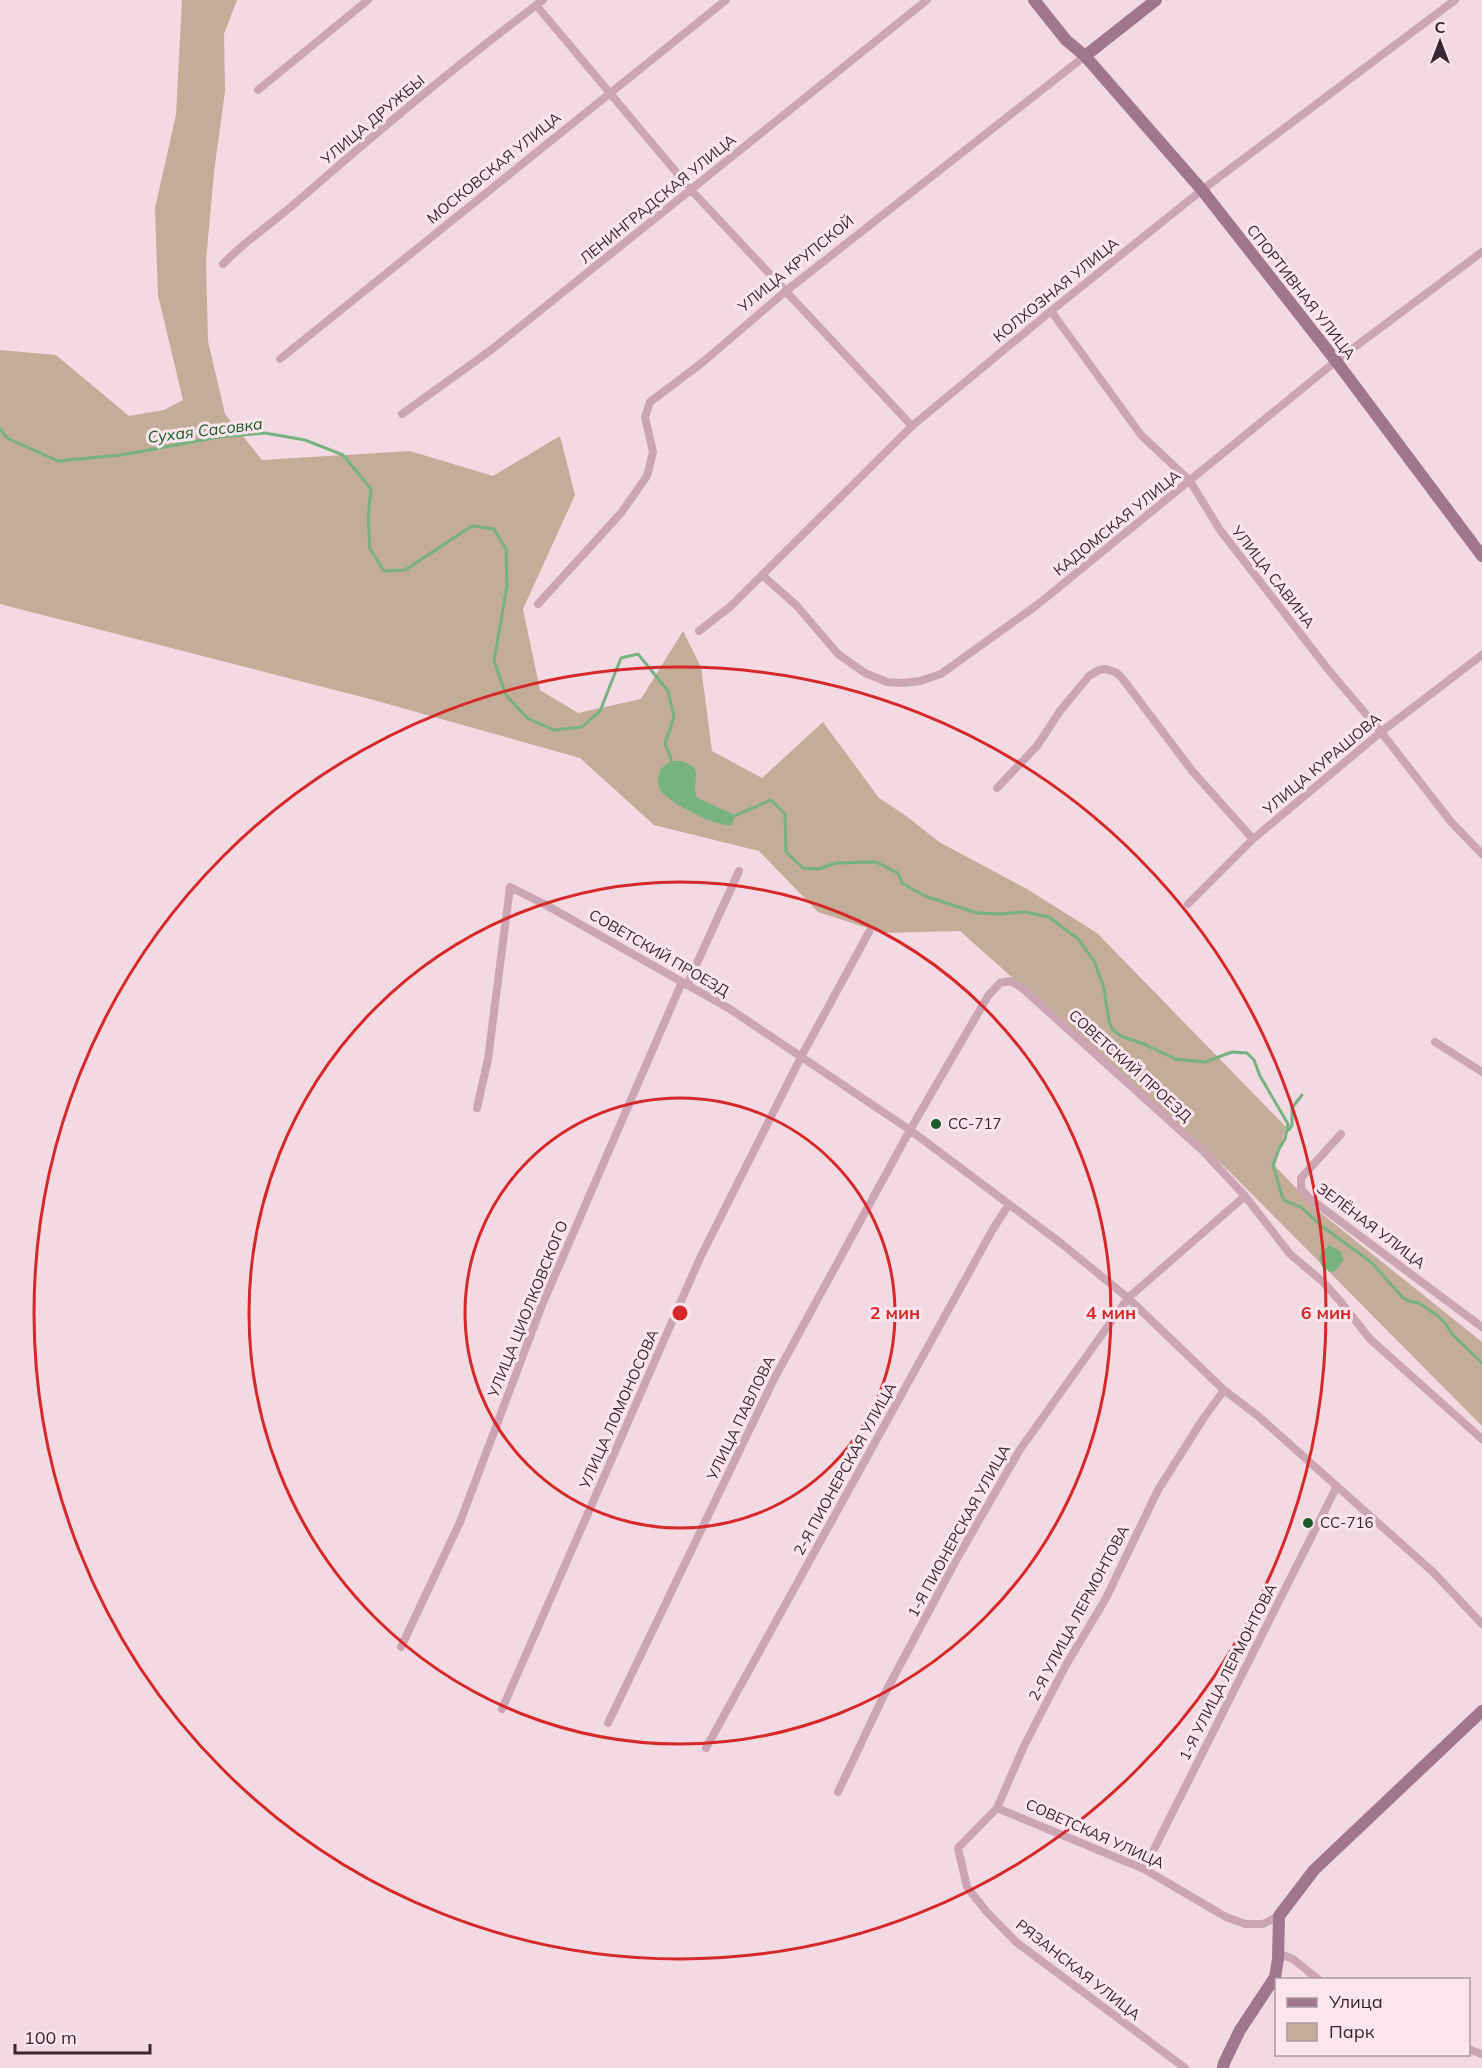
<svg xmlns="http://www.w3.org/2000/svg" width="1482" height="2068" font-family="Mulish,sans-serif">
<style>
.green{fill:#c3ac98}
.water{fill:#77b281}
.lines{fill:none;stroke-linecap:round;stroke-linejoin:round}
.stream{stroke:#77b281;stroke-width:3}
.street{stroke:#cca5b4;stroke-width:8}
.secondary{stroke:#9f768b;stroke-width:12}
.ring{fill:none;stroke:#d62828;stroke-width:3}
.poi-dot{fill:#1a5b27;stroke:#fae6ec;stroke-width:2}
.labels{text-anchor:middle;stroke-width:6;stroke-linejoin:round;paint-order:stroke}
.street-label{font-size:15px;fill:#37262f;stroke:#fae6ec}
.poi-label{font-size:15px;fill:#37262f;stroke:#fae6ec;text-anchor:start}
.water-label{font-size:16px;font-style:italic;fill:#1a5b27;stroke:#fae6ec}
.centre{fill:#d62828;stroke:#fae6ec;stroke-width:3}
.ring-label{font-size:18px;text-anchor:middle;font-weight:bold;fill:#d62828;stroke:#fae6ec;stroke-width:6;stroke-linejoin:round;paint-order:stroke}
</style>
<rect width="100%" height="100%" fill="#f3d9e2"/>
<path class="green" d="M182,0H237L224,34L225,91L214,172L206,261L208,341L225,414L262,460L410,451L493,476L560,436L575,495L523,609L540,690L578,713L641,699L683,631L701,667L712,751L762,778L823,722L879,798L905,815L939,842L1027,889L1097,933L1286,1127L1275,1166L1316,1209L1482,1342V1426L1228,1170L960,931L883,933L818,912L759,851L654,825L580,758L370,699L0,604V350L56,355L129,416L164,410L183,400L158,295L155,208L176,115Z"/>
<path class="water" d="M672,761H682L694,767C699,777 692,788 697,798L731,813L734,815L733,822L731,825C717,827 671,804 662,792C658,787 657,780 659,774C661,767 666,764 672,761Z
M1329,1245L1341,1252L1344,1259L1335,1271L1330,1272L1321,1265L1319,1257Z"/>
<g class="lines">
<path class="stream" d="M0,429L7,438L58,461L121,455L219,437L265,433L305,440L343,455L371,489L368,518L370,549L384,571L405,570L472,526L494,529L506,549L507,586L494,661L506,695L527,718L554,730L582,727L600,711L621,658L638,654L668,691L674,717L665,744L673,764
M732,817L771,800L785,814L786,852L803,868L818,869L836,863L876,862L898,873L902,883L925,896L977,913L1002,914L1025,912L1049,917L1078,939L1094,961L1104,988L1109,1022L1113,1030L1121,1036L1144,1044L1175,1059L1205,1062L1232,1052L1247,1053L1254,1060L1260,1076L1288,1124L1285,1139L1279,1149L1273,1165L1282,1196L1285,1201L1301,1207L1319,1224L1371,1262L1403,1298L1409,1301L1419,1303L1438,1316L1445,1323L1452,1334L1482,1363
M1289,1130L1292,1125V1108L1302,1095"/>
<path class="street" d="M536,5L692,191L912,426
M258,90L368,0
M223,264C246,240 274,222 299,200C378,131 459,63 543,0
M1051,311L1141,435L1190,481L1220,530L1327,668L1381,732L1452,823L1482,854
M280,359L726,0
M402,414L491,350L927,0
M762,575L796,605L838,654L865,673L887,682L903,683L920,681L941,674L1037,605L1336,361L1482,252
M538,604L621,513L647,476L653,452L645,417L650,402L703,362L786,291L1085,56
M699,631L731,606L912,426L1051,311L1202,190L1455,0
M997,788L1037,746L1060,711L1089,676L1099,670L1106,669L1117,673L1122,678L1193,772L1253,839
M1188,904L1253,839L1381,732L1482,655
M687,985L739,871
M1435,1042L1482,1072
M477,1108L488,1059L510,887L546,905L730,1009L910,1130L1062,1244L1128,1298L1224,1390L1258,1416L1433,1572L1482,1624
M1341,1134L1301,1178V1189L1309,1198L1482,1327
M401,1647L460,1522L542,1305L682,982
M502,1709L700,1258L801,1057L869,932
M608,1723L774,1379L910,1130L988,996L1000,983L1010,981L1021,987L1203,1151L1245,1196L1290,1254L1322,1281L1340,1301L1370,1339L1482,1439
M706,1748L993,1229L1009,1204
M838,1792L884,1695L954,1564L1019,1451L1128,1298L1245,1196
M997,1808L1144,1869L1226,1917L1245,1924H1263L1279,1916
M1144,1869L1337,1486
M1278,1953L1293,1959L1319,1980
M1468,2049L1482,2054
M1185,2068L1016,1942L986,1911L967,1887L958,1848L997,1808L1024,1746L1066,1665L1105,1600L1158,1490L1203,1419L1224,1390"/>
<path class="secondary" d="M1034,0L1066,40L1085,56L1202,190L1336,361L1482,556
M1085,56L1156,0
M1223,2068L1224,2063L1240,2030L1275,1977L1278,1959L1279,1916L1314,1870L1482,1711"/>
</g>
<g class="ring">
<circle cx="680" cy="1313" r="215"/>
<circle cx="680" cy="1313" r="431"/>
<circle cx="680" cy="1313" r="646"/>
</g>
<g class="poi-dot">
<circle cx="936" cy="1124" r="6"/>
<circle cx="1308" cy="1523" r="6"/>
</g>
<g class="labels">
<g class="street-label">
<text transform="translate(373 120) rotate(-40)" y="5">УЛИЦА ДРУЖБЫ</text>
<text transform="translate(494 168) rotate(-39)" y="5">МОСКОВСКАЯ УЛИЦА</text>
<text transform="translate(658 199) rotate(-39)" y="5">ЛЕНИНГРАДСКАЯ УЛИЦА</text>
<text transform="translate(796 264) rotate(-39)" y="5">УЛИЦА КРУПСКОЙ</text>
<text transform="translate(1056 290) rotate(-39)" y="5">КОЛХОЗНАЯ УЛИЦА</text>
<text transform="translate(1301 292) rotate(52)" y="5">СПОРТИВНАЯ УЛИЦА</text>
<text transform="translate(1117 523) rotate(-39)" y="5">КАДОМСКАЯ УЛИЦА</text>
<text transform="translate(1273 577) rotate(52)" y="5">УЛИЦА САВИНА</text>
<text transform="translate(1322 764) rotate(-40)" y="5">УЛИЦА КУРАШОВА</text>
<text transform="translate(659 953) rotate(30)" y="5">СОВЕТСКИЙ ПРОЕЗД</text>
<text transform="translate(1130 1066) rotate(42)" y="5">СОВЕТСКИЙ ПРОЕЗД</text>
<text transform="translate(1371 1226) rotate(37)" y="5">ЗЕЛЁНАЯ УЛИЦА</text>
<text transform="translate(528 1309) rotate(-68)" y="5">УЛИЦА ЦИОЛКОВСКОГО</text>
<text transform="translate(619 1409) rotate(-66)" y="5">УЛИЦА ЛОМОНОСОВА</text>
<text transform="translate(741 1418) rotate(-64)" y="5">УЛИЦА ПАВЛОВА</text>
<text transform="translate(845 1469) rotate(-61)" y="5">2-Я ПИОНЕРСКАЯ УЛИЦА</text>
<text transform="translate(959 1531) rotate(-61)" y="5">1-Я ПИОНЕРСКАЯ УЛИЦА</text>
<text transform="translate(1079 1613) rotate(-62)" y="5">2-Я УЛИЦА ЛЕРМОНТОВА</text>
<text transform="translate(1228 1672) rotate(-63)" y="5">1-Я УЛИЦА ЛЕРМОНТОВА</text>
<text transform="translate(1095 1834) rotate(24)" y="5">СОВЕТСКАЯ УЛИЦА</text>
<text transform="translate(1078 1970) rotate(38)" y="5">РЯЗАНСКАЯ УЛИЦА</text>
</g>
<g class="poi-label">
<text x="948" y="1129">СС-717</text>
<text x="1320" y="1528">СС-716</text>
</g>
<g class="water-label">
<text transform="translate(205 430) rotate(-7)" y="6">Сухая Сасовка</text>
</g>
</g>
<circle cx="680" cy="1313" r="9" class="centre"/>
<g class="ring-label">
<text x="895" y="1319">2 мин</text>
<text x="1111" y="1319">4 мин</text>
<text x="1326" y="1319">6 мин</text>
</g>
<rect x="1275" y="1978" width="195" height="78" fill="#fae6ec" stroke="#ac99a0" stroke-width="1.5"/>
<rect x="1287" y="1998" width="30" height="9" fill="#9f768b" stroke="#ac99a0" stroke-width="1.5"/>
<text x="1329" y="2008" font-size="18" fill="#37262f">Улица</text>
<rect x="1287" y="2023" width="30" height="18" fill="#c3ac98" stroke="#ac99a0" stroke-width="1.5"/>
<text x="1329" y="2038" font-size="18" fill="#37262f">Парк</text>
<g transform="translate(1440 42)" stroke="#fae6ec" stroke-width="4.5" paint-order="stroke">
<path d="M0-4.5L10 22L0 15L-10 22Z" fill="#37262f"/>
<text y="-9" font-size="16" font-weight="bold" text-anchor="middle" fill="#37262f">С</text>
</g>
<path d="M15 2044v9h135v-9" fill="none" stroke="#37262f" stroke-width="3"/>
<text x="24" y="2044" font-size="18" fill="#37262f" stroke="#fae6ec" stroke-width="4.5" paint-order="stroke">100 m</text>
</svg>
